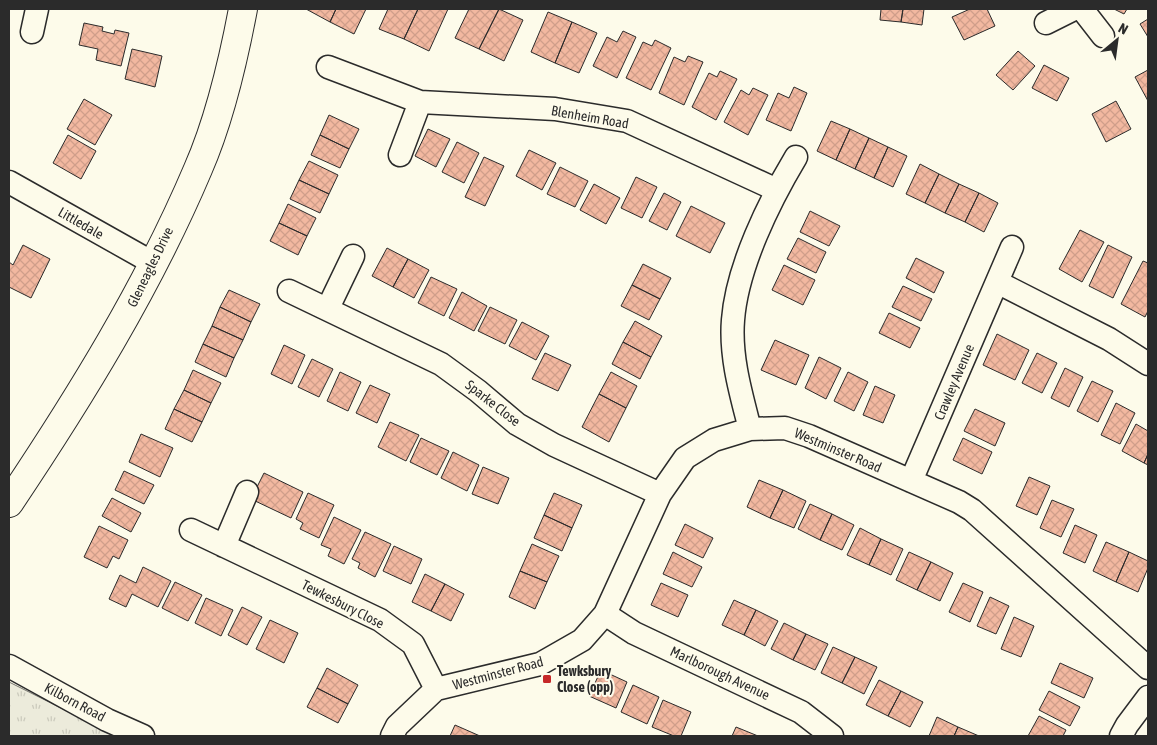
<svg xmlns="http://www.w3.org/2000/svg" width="1157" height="745" font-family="'Asap Condensed',sans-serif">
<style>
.grass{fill:url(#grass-tufts);stroke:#74746e}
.building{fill:url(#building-cross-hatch);stroke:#2b2b2b}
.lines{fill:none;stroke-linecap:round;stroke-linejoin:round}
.minor-casing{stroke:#2b2b2b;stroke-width:25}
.tertiary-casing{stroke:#2b2b2b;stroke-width:30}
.minor{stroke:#fdfbea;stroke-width:22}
.tertiary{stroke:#fdfbea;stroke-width:28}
.poi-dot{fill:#c62828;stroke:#fdfbea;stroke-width:2}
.labels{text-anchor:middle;stroke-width:4;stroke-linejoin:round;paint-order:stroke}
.street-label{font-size:14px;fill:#2b2b2b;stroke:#fdfbea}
.poi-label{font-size:14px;font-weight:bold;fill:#2b2b2b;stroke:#fdfbea;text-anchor:start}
</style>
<defs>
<pattern id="grass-tufts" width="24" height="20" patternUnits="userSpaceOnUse" patternTransform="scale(1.25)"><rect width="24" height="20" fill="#ecebdb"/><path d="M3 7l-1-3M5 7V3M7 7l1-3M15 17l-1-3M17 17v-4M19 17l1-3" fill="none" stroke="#cbcabc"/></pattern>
<pattern id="building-cross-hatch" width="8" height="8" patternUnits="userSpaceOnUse" patternTransform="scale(1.25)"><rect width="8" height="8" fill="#f2b8a0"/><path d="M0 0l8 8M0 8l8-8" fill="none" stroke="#d09e8a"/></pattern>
</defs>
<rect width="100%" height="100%" fill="#fdfbea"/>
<path class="grass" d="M9,682L117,736H9Z"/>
<path class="building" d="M306,9H336L330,22Z
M336,9H366L354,34L330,22Z
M388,9H418L404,39L379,29Z
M418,9H448L429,51L404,39Z
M469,9H499L479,49L455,38Z
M499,9L523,20L504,61L479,49Z
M881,9H903L901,22L880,20Z
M903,9H924L922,25L901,22Z
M970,9H987L995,26L964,40L952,17Z
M1114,9H1127L1124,14Z
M548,12L572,22L555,63L531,52Z
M1148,19V37L1140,24Z
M572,22L597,33L579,73L555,63Z
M84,23L103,27L102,31L114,34L115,30L129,33L121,66L96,60L98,49L79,45Z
M623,31L636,37L617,78L593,66L607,37L617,42Z
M655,40L671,48L651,90L626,78L643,42L652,46Z
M132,49L162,56L155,87L125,79Z
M1018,51L1035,66L1013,90L996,75Z
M688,56L703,62L684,105L659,93L674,57L685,62Z
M1044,65L1069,78L1057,101L1032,88Z
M1148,70V101L1135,77Z
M720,71L737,79L716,120L692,107L709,73L717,77Z
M794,87L807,93L791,131L766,120L778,93L789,98Z
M753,88L768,95L748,135L724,122L741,90L749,95Z
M84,99L112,115L95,145L67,129Z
M1116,101L1131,129L1106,142L1092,114Z
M329,115L359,129L349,149L320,135Z
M831,121L850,129L836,160L817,151Z
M428,129L450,139L436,167L415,156Z
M850,129L869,138L855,169L836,160Z
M68,135L96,151L81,179L53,163Z
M320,135L349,149L340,168L311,155Z
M869,138L888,147L874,178L855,169Z
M457,142L479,153L464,183L442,172Z
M888,147L907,156L893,187L874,178Z
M529,150L556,163L542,190L516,176Z
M484,157L504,166L485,206L465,197Z
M309,161L338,175L329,194L299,180Z
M920,164L939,174L925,203L906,194Z
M560,167L588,181L575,207L547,194Z
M939,174L959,184L945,213L925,203Z
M636,177L657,187L642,218L621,208Z
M299,180L329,194L320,213L290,199Z
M594,184L620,198L606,224L580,210Z
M959,184L979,193L965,222L945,213Z
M664,193L681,202L667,230L649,221Z
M979,193L998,203L984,232L965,222Z
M288,204L316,218L307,236L279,223Z
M691,206L725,223L710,253L676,236Z
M810,211L840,226L829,246L800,232Z
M279,223L307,236L298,255L270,241Z
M1080,230L1104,242L1082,282L1059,269Z
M798,238L826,252L816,273L787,259Z
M23,245L50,259L31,298L9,287V262L13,265Z
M1108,245L1132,257L1113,298L1089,286Z
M387,248L408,259L393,287L372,276Z
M916,258L944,272L934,293L906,278Z
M408,259L429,270L414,298L393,287Z
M1143,261L1148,263V311L1145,317L1121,304Z
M643,264L671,278L660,299L632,285Z
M784,265L815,280L803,305L772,290Z
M431,277L457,289L444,316L418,303Z
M632,285L660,299L649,320L621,306Z
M903,286L932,299L921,321L892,307Z
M229,290L260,304L251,322L220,307Z
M462,292L487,306L474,331L449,318Z
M220,307L251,322L243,340L212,326Z
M490,307L517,320L505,344L478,331Z
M889,313L920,328L910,348L879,333Z
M635,321L662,336L651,357L623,342Z
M522,322L549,336L536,360L509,346Z
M212,326L243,340L234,358L203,344Z
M997,334L1029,350L1015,380L983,365Z
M775,340L809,355L796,385L761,370Z
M623,342L651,357L640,379L612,364Z
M203,344L234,358L226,377L195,362Z
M284,345L305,355L292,384L271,374Z
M545,353L571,365L558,391L532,379Z
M1037,353L1057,363L1042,393L1022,383Z
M819,357L841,368L826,399L805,388Z
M312,359L333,369L319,397L298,387Z
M1065,368L1083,377L1069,407L1051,398Z
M193,370L221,383L211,403L184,390Z
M340,372L361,382L348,411L327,401Z
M611,372L637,386L626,408L599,394Z
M848,372L868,382L854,411L834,401Z
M1092,381L1113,391L1098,422L1077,411Z
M370,385L390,394L377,423L356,413Z
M875,386L895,395L883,423L863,415Z
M184,390L211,403L202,422L174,409Z
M599,394L626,408L609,442L582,427Z
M1116,403L1135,413L1120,444L1101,435Z
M174,409L202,422L192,442L165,429Z
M975,409L1005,423L995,446L964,431Z
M390,422L419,435L406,461L378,447Z
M1136,424L1148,431V454L1144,463L1122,451Z
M141,434L173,448L160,477L129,462Z
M421,438L449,451L437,475L410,462Z
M963,438L992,452L982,474L953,460Z
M453,452L479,465L467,491L441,478Z
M1148,454V465L1144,463Z
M483,467L509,478L498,504L472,494Z
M124,471L154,485L144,504L115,490Z
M264,473L303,492L291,518L251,499Z
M1029,477L1050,486L1037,515L1016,506Z
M759,480L783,490L770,518L747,507Z
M783,490L806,501L794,528L770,518Z
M308,493L334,505L319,538L300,529L303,523L296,519Z
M554,493L582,505L572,528L544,515Z
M112,498L141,513L131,532L102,516Z
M1052,500L1074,509L1061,537L1040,528Z
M810,504L832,514L820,540L798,529Z
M832,514L854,525L842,550L820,540Z
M544,515L572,528L562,551L534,538Z
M334,517L361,530L344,564L328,556L331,549L321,545Z
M685,524L713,538L703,558L675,545Z
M1075,525L1097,535L1085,563L1063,553Z
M99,526L128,540L119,559L113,556L107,568L84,557Z
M860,528L881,539L869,565L847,555Z
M365,532L391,544L375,577L358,568L360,563L352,559Z
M881,539L903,549L891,575L869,565Z
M1106,542L1129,552L1116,582L1093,571Z
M532,544L559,556L547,582L520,571Z
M394,546L422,559L411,584L383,571Z
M673,552L702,567L692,587L663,574Z
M909,552L931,562L917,590L896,580Z
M1129,552L1148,561V568L1138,592L1116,582Z
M931,562L953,573L940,601L917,590Z
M143,567L171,581L158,607L132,594L126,607L109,599L120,575L136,583Z
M520,571L547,582L535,609L509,597Z
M425,574L445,584L431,611L412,602Z
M175,582L202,595L188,621L162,608Z
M661,583L688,595L678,617L651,605Z
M963,583L983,592L970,622L949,612Z
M445,584L464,594L451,621L431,611Z
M990,597L1009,606L996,634L977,626Z
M206,598L233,610L221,636L195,623Z
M734,600L756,610L744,635L722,625Z
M242,607L262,617L247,645L228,635Z
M756,610L778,621L765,646L744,635Z
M1014,617L1034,626L1021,657L1001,649Z
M270,620L298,633L284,663L256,649Z
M784,623L806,634L793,660L771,649Z
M806,634L828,644L815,670L793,660Z
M833,647L855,657L842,683L821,673Z
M855,657L877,667L864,694L842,683Z
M1060,663L1093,678L1084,698L1051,683Z
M327,668L358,685L348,704L317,688Z
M601,670L627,682L616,708L589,696Z
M879,680L901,691L888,716L866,705Z
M633,685L659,697L647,724L621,712Z
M317,688L348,704L338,723L307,707Z
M901,691L923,702L910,727L888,716Z
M1049,691L1080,707L1070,726L1039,710Z
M663,700L691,712L681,736H674L652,727Z
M1039,716L1066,730L1063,736H1028Z
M937,717L958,727L954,736H929Z
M455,725L480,736H450Z
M736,727L758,736H732Z
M958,727L979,736H954Z"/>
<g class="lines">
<defs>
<path id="minor" d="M1082,9L1103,36
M1046,23L1074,9
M32,32L37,9
M328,67L420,102L555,109L627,121L777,190
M400,155L420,102
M9,182L153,263
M997,282L1109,339L1148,364
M289,291L441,364L478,391L517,424L554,445L660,494
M328,308L353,256
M750,429C741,394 730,357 733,320C737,267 769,202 796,157
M911,481L1012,247
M191,530L380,620L413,644L436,689
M224,546L247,492
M605,614L634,633L801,712L832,736
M9,666L107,720L143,736
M392,736L397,726L436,689L540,664L582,640L605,614L660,494L685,458L714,440L750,429L785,428L809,436L959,502L972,510L1148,668
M1121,736L1127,725L1148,697"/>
<path id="tertiary" d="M9,503C80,397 148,287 198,169C220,119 233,62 243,9"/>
</defs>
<use href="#minor" class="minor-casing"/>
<use href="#tertiary" class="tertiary-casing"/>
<use href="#minor" class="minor"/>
<use href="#tertiary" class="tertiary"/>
</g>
<rect class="poi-dot" x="542" y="674" width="10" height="10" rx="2.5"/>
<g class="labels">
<g class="street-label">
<text transform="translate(590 117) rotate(10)" y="5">Blenheim Road</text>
<text transform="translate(81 223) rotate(30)" y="5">Littledale</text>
<text transform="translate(150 267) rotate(-64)" y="5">Gleneagles Drive</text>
<text transform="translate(954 382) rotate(-67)" y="5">Crawley Avenue</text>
<text transform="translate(493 403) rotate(38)" y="5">Sparke Close</text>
<text transform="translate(838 450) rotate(23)" y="5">Westminster Road</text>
<text transform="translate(343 604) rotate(27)" y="5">Tewkesbury Close</text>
<text transform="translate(498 673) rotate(-15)" y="5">Westminster Road</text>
<text transform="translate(720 673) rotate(25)" y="5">Marlborough Avenue</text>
<text transform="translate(75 702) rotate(28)" y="5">Kilborn Road</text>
</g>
<g class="poi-label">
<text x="557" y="676">Tewksbury<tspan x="557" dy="16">Close (opp)</tspan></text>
</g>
</g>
<rect width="1157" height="745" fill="none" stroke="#2b2b2b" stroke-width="20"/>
<g transform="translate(1117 40) rotate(29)" stroke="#fdfbea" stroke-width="4" paint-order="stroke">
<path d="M0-4L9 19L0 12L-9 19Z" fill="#2b2b2b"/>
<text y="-8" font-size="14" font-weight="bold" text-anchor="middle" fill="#2b2b2b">N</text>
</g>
</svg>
